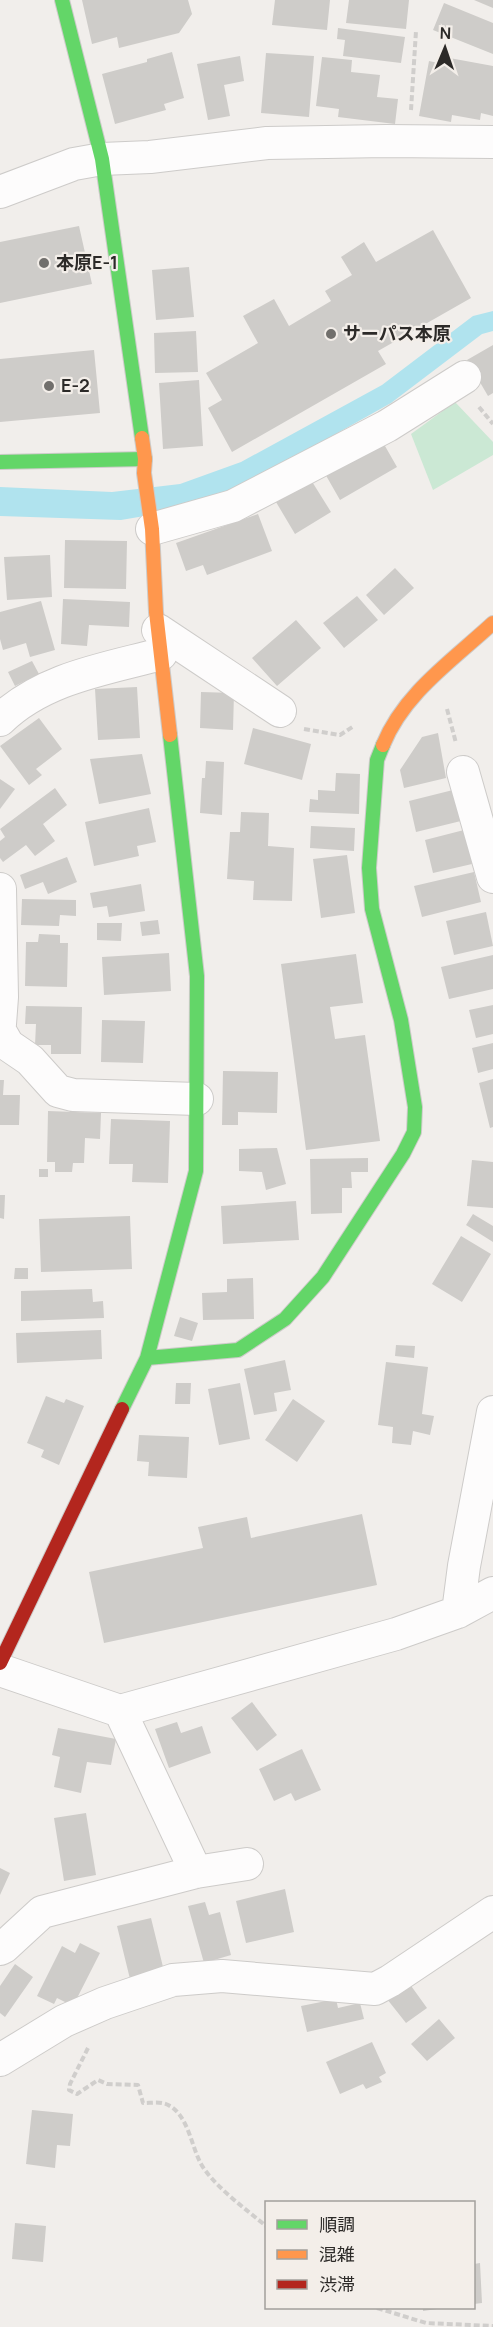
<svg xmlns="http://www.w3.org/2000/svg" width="493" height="2327" font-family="Manrope,'Noto Sans JP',sans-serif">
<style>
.green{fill:#cbe8d4}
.water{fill:#b0e3ee}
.building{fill:#ceccc9}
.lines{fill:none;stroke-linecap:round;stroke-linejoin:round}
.street-casing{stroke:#cdcbc9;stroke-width:34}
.fast-casing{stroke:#cdcbc9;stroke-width:16}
.slow-casing{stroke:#cdcbc9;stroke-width:16}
.jam-casing{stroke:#cdcbc9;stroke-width:16}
.path{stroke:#d0cecc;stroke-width:4;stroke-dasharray:6 3;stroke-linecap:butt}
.street{stroke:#fdfcfc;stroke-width:32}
.fast{stroke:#63d668;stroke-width:14}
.slow{stroke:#ff974d;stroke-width:14}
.jam{stroke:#b3261e;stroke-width:14}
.poi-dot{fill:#716f6c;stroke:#f3eee9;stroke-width:2}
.labels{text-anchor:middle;stroke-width:4.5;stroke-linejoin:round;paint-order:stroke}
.poi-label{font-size:18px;font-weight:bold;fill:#2c2a28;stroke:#f3eee9;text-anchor:start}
</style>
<rect width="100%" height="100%" fill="#f1eeeb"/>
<path class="green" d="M455,402L493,442V455L433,490L411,434Z"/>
<path class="water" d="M493,311V331L482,334L391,403L250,482L186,509L121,520L0,516V487L112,492L180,484L241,462L382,385L473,316Z"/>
<path class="building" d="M82,0H188L192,14L179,33L119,48L117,37L92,44Z
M275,0H330L327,30L272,25Z
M349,0H409L406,29L346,23Z
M474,0H493V8Z
M444,3L493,23V54L433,30Z
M338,28L405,37L401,63L343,56L345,40L337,39Z
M172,52L184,98L164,104L166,110L115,124L102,74L147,62V59Z
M266,53L314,56L309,117L261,113Z
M240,56L244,81L224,85L230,116L208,120L197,64Z
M322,57L352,60L351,72L380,75L377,97L398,99L395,124L338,117L339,109L316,106Z
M444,57L493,66V116L481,113L480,120L452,115L451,122L419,116L429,61L443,64Z
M79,226L92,284L0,303V242Z
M433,230L471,298L378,351L386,364L232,452L208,408L222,400L206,373L258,343L243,316L274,299L289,326L331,301L325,291L352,275L341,257L364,242L376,262Z
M189,267L194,317L156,320L152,270Z
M196,331L198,372L155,373L154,333Z
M493,345V393L488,396L467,360Z
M94,350L100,413L0,422V359Z
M199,380L203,446L163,449L159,383Z
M381,439L397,467L340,500L324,472Z
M311,480L331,512L295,534L276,502Z
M258,514L272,551L207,575L203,565L186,571L176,543Z
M65,540L127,541L126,589L64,588Z
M50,555L52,597L7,600L4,557Z
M395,568L414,588L384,615L366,595Z
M357,596L378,620L344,648L323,623Z
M63,599L130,602L129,627L89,625L87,646L61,644Z
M41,601L55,650L30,657L26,643L3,650L0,639V612Z
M296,620L321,648L277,686L252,658Z
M32,661L39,674L15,686L8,672Z
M137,687L140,738L98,740L95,689Z
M201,692L234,693L233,730L200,728Z
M39,718L62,749L36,769L42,775L29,785L0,746Z
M253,728L311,744L302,780L244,764Z
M438,733L446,778L404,788L400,770L422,737Z
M142,754L151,794L99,804L90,759Z
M206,761L224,762L222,815L200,813L202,778H205Z
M336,773L360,774L359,814L309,812L310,799L318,800V790L335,791Z
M0,779L15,789L0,809Z
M55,788L67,805L43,824L55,841L35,856L26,845L3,862L0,858V841L5,837L0,829Z
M457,789L465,820L416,832L409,801Z
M149,808L156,842L137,846L139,856L94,866L85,822Z
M241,812L269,813L268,846L294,848L292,901L253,900L254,881L227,879L230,832H240Z
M311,826L355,828L354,851L310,848Z
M464,830L472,864L433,873L425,840Z
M347,855L355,913L321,918L313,859Z
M67,857L77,882L48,894L43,882L25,889L20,875Z
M474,872L481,902L422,917L414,886Z
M141,884L145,911L109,917L107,906L93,908L90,893Z
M22,899L76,900V916L60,915L59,926L21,925Z
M486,912L493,946L454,955L446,921Z
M158,920L160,934L142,936L140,922Z
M97,923H122L121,941L97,940Z
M39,934L60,935V943H68L67,987L25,986L26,942H38Z
M169,953L171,991L104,995L102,957Z
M356,954L363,1003L330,1007L335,1039L365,1035L380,1141L306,1150L281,964Z
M493,955V989L449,999L441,967Z
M493,1005V1034L476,1038L469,1010Z
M26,1006L82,1007L81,1054H51V1045H35L36,1024H25Z
M102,1020L145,1021L143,1063L101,1062Z
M493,1043V1069L478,1073L472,1048Z
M223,1071L278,1072L277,1113L238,1112V1125H222Z
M493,1079V1127L490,1128L479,1083Z
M0,1080H4L3,1095H20L19,1125H0Z
M48,1111L101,1113L100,1139L85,1138L84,1163H73L72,1172H55V1162H47Z
M111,1119L170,1121L168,1183L132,1182L133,1164H109Z
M277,1148L286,1184L266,1190L262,1172L239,1171V1149Z
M368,1158V1172H351L352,1188H342V1213L311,1214L310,1159Z
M472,1160L493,1162V1208L467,1206Z
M39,1169H48V1177H39Z
M0,1195H5L4,1219L0,1218Z
M296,1201L299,1240L223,1244L221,1206Z
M473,1214L493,1226V1242L466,1225Z
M130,1216L132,1269L41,1272L39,1219Z
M461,1236L491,1254L462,1302L432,1284Z
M15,1268H28V1279H14Z
M253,1278L254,1319L203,1320L202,1293L227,1292V1279Z
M92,1289L93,1302L103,1301L104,1318L21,1321V1291Z
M180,1317L198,1323L192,1341L174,1336Z
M101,1330L102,1359L17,1363L16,1333Z
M396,1345L415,1346L414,1358L395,1356Z
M285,1360L291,1390L274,1393L277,1411L254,1415L244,1369Z
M386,1362L428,1367L422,1414L434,1416L430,1435L413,1431L411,1445L392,1443L393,1427L378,1425Z
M176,1383H191L190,1404H175Z
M240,1383L250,1439L219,1445L208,1389Z
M46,1396L64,1403L66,1399L84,1406L59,1465L41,1457L44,1450L27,1443Z
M293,1399L325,1421L297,1462L265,1440Z
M139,1435L189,1437L187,1478L148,1476L149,1462L137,1461Z
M362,1514L377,1585L104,1643L89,1572L203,1548L198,1527L247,1517L251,1538Z
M252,1702L277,1735L257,1751L231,1718Z
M177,1722L181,1733L202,1726L211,1753L169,1768L155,1729Z
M58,1728L116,1739L111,1765L87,1762L81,1793L54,1787L60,1757L52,1755Z
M302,1749L321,1790L295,1801L291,1793L274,1801L259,1769Z
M86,1813L96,1875L64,1881L54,1818Z
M0,1868L10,1873L0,1895Z
M285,1889L294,1932L246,1943L236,1901Z
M205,1902L209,1915L220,1912L231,1955L204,1963L188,1906Z
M151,1918L164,1971L130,1979L117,1926Z
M80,1943L100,1953L73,2006L57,1998L54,2004L37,1996L62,1946L75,1953Z
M15,1964L33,1977L5,2017L0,2013V1986Z
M409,1983L427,2008L406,2023L387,1999Z
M336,1999L338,2008L360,2003L364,2019L307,2032L301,2006Z
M439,2019L455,2038L427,2061L411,2044Z
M372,2042L386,2073L379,2077L382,2082L366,2089L363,2084L340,2094L326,2062Z
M32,2110L73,2114L70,2146L57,2145L55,2168L26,2164Z
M15,2223L46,2226L43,2262L12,2259Z
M480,2263L482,2303L474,2304V2264Z
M423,2308H437V2309L423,2311Z"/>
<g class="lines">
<defs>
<path id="street" d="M0,192L74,164L102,159L150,157L267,143L386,141L493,142
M152,529L233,506L387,426L465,377
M158,630L280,711
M0,720C43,678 105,669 161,654
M463,772L493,877
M0,889L2,997L0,1024
M0,1031L8,1045L30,1060L58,1091L73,1095L197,1099
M458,1612L464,1566L493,1412
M0,1670L120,1711L396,1634L458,1612L493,1593
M120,1711L196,1872
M0,1949L4,1947L42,1912L196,1872L247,1864
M0,2060L64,2021L105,2003L173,1980L222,1976L375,1989L390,1981L493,1912"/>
<path id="fast" d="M62,0L102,159L142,438
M0,462L145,459
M147,1358L238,1350L285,1319L323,1277L403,1154L414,1132L415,1107L401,1020L372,909L369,868L377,760L383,745
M122,1409L147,1358L196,1171L197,976L170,735"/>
<path id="slow" d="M142,438L145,459L144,473L152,529L156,612L170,735
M383,745C404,693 453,660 493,623"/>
<path id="jam" d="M0,1663L122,1409"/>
</defs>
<use href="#street" class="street-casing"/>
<use href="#fast" class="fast-casing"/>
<use href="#slow" class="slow-casing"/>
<use href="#jam" class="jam-casing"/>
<path class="path" d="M411,110L416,31
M479,407L493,424
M447,709L456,743
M304,729L340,735L354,726
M88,2048L70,2084L69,2090L77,2094L98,2080L107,2084L138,2085L143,2103C152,2103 163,2101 170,2106C188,2117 191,2144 200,2162C211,2184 247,2210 266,2226
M377,2308L426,2323L493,2326"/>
<use href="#street" class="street"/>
<use href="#fast" class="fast"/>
<use href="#slow" class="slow"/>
<use href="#jam" class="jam"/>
</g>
<g class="poi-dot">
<circle cx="44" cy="263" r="6"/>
<circle cx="331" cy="334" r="6"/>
<circle cx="49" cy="386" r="6"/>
</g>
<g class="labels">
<g class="poi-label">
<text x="56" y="269">本原E-1</text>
<text x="343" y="340">サーパス本原</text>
<text x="61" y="392">E-2</text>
</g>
</g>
<rect x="265" y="2201" width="210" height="108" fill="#f3eee9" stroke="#a3a09c" stroke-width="1.5"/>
<rect x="277" y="2220" width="30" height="9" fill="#63d668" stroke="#a3a09c" stroke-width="1.5"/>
<text x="319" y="2231" font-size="18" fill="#2c2a28">順調</text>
<rect x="277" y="2250" width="30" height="9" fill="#ff974d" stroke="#a3a09c" stroke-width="1.5"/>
<text x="319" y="2261" font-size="18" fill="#2c2a28">混雑</text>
<rect x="277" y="2280" width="30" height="9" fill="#b3261e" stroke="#a3a09c" stroke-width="1.5"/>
<text x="319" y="2291" font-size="18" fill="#2c2a28">渋滞</text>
<g transform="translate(445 48) rotate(2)" stroke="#f3eee9" stroke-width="4.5" paint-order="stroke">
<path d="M0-4.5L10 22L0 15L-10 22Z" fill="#2c2a28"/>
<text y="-9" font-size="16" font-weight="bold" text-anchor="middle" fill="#2c2a28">N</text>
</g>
</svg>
